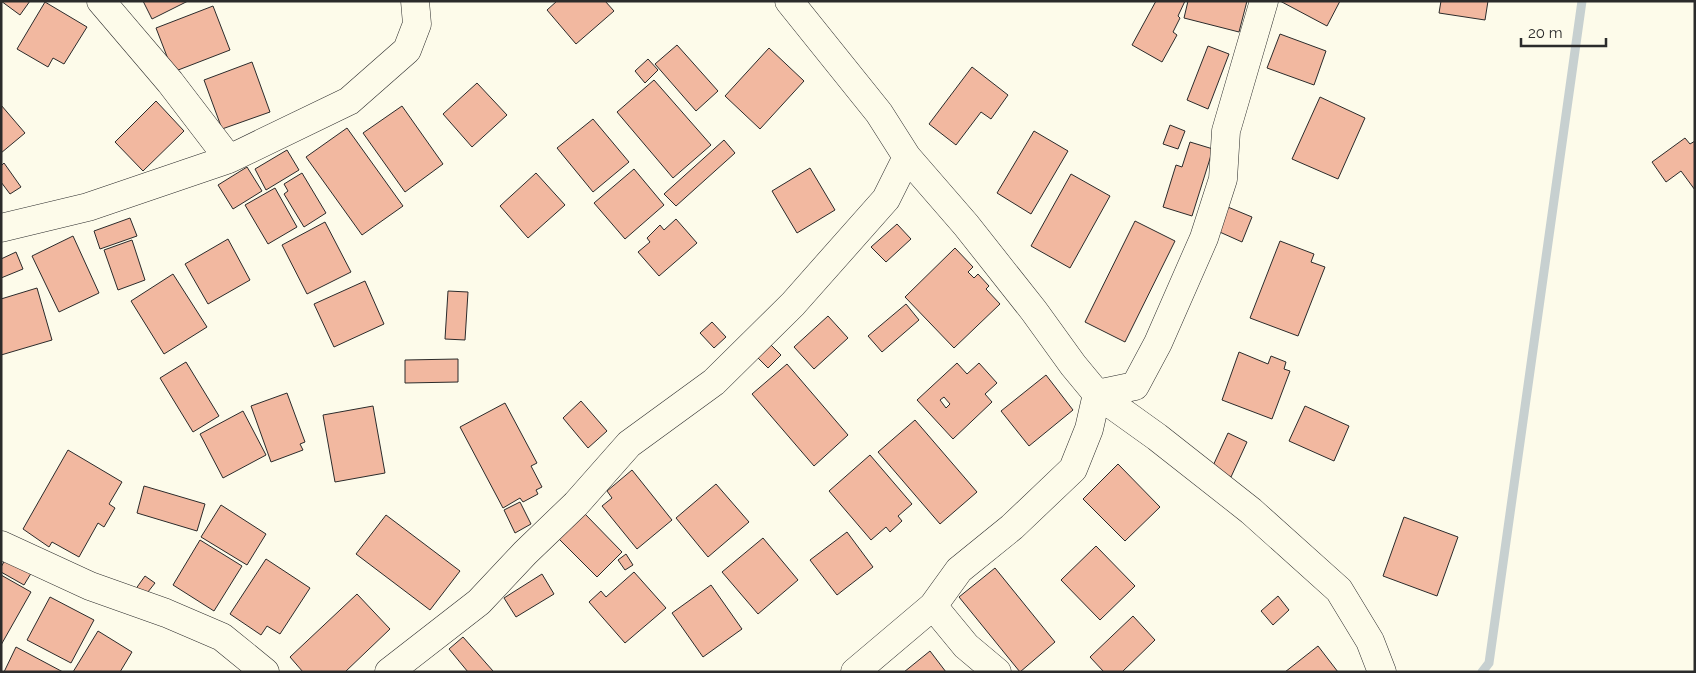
<svg xmlns="http://www.w3.org/2000/svg" width="1696" height="673" font-family="Raleway,sans-serif">
<style>
.lines{fill:none;stroke-linecap:round;stroke-linejoin:round}
.stream{stroke:#c7d0d0;stroke-width:9}
.building{fill:#f2b8a0;stroke:#2b2b2b;fill-rule:evenodd}
.minor-casing{stroke:#2b2b2b;stroke-width:29}
.minor{stroke:#fdfbea;stroke-width:28}
</style>
<rect width="100%" height="100%" fill="#fdfbea"/>
<g class="lines">
<path class="stream" d="M1482,672L1489,663L1582,1"/>
</g>
<path class="building" d="M1,1H30L20,15Z
M143,1H188L152,19Z
M557,1H605L614,11L576,44L547,10Z
M1156,1H1185L1178,16L1180,18L1173,32L1177,35L1162,62L1132,45Z
M1188,1H1247L1239,32L1184,18Z
M1280,1H1340L1327,26Z
M1441,1H1488L1485,20L1439,13Z
M45,2L87,27L64,64L53,58L48,67L17,49Z
M213,6L230,50L173,72L156,28Z
M1280,34L1326,51L1314,85L1267,68Z
M677,45L718,91L696,111L655,64Z
M1208,46L1229,54L1208,109L1187,100Z
M769,48L804,81L760,129L725,96Z
M648,59L658,70L645,83L635,71Z
M252,62L270,112L222,129L204,80Z
M972,67L1008,95L991,119L981,112L956,145L929,124Z
M654,80L711,145L673,178L617,112Z
M477,83L507,115L472,147L443,114Z
M1320,97L1365,118L1338,179L1292,159Z
M156,101L184,131L143,171L115,142Z
M1,105L25,133L1,153Z
M402,106L443,164L405,192L363,133Z
M593,119L629,162L593,192L557,148Z
M1170,125L1185,131L1178,149L1163,144Z
M347,128L403,206L362,235L306,157Z
M1034,131L1068,151L1031,214L997,193Z
M1685,138L1690,144L1695,141V190L1681,171L1666,182L1652,162Z
M724,140L735,153L676,206L664,194Z
M1190,142L1213,149L1192,216L1163,207L1176,165L1182,167Z
M287,150L299,170L266,190L255,169Z
M4,163L21,187L10,194L1,182V166Z
M247,167L262,191L233,209L218,185Z
M810,168L835,210L797,233L772,191Z
M634,169L664,205L625,239L594,203Z
M302,173L326,213L304,227L284,194L288,191L284,184Z
M536,173L565,205L528,238L500,206Z
M1071,174L1110,196L1070,268L1031,246Z
M275,188L297,227L268,244L245,205Z
M1223,205L1252,217L1242,242L1213,229Z
M130,218L137,236L100,249L94,231Z
M676,219L697,243L659,276L638,252L650,242L647,238L660,225L664,230Z
M1135,221L1175,241L1125,342L1085,322Z
M325,222L351,272L307,294L282,245Z
M897,224L911,239L886,262L871,247Z
M73,236L99,293L59,312L32,256Z
M228,239L250,280L208,304L185,264Z
M132,240L145,280L118,290L104,250Z
M1280,241L1314,254L1311,262L1325,267L1298,336L1250,318Z
M955,248L973,267L968,272L974,278L978,274L989,286L986,289L1000,304L954,348L905,297Z
M16,252L23,269L1,278V259Z
M173,274L207,327L164,354L131,301Z
M365,281L384,324L334,347L314,304Z
M37,288L52,340L1,355V299Z
M448,291L468,292L465,340L445,339Z
M906,304L919,320L882,352L868,336Z
M828,316L848,338L814,369L794,347Z
M712,322L726,337L714,348L700,333Z
M767,341L781,355L768,368L754,354Z
M1239,352L1268,364L1271,356L1286,362L1284,369L1290,371L1272,419L1222,400Z
M458,359V382L405,383V360Z
M186,362L219,416L193,432L160,378Z
M957,363L967,374L979,363L997,383L985,394L992,402L953,439L917,400ZM944,397L950,404L946,408L940,400Z
M787,364L848,435L814,466L752,394Z
M1046,375L1073,410L1029,446L1001,411Z
M287,393L305,442L300,444L303,450L271,462L251,406Z
M581,401L607,431L588,448L563,418Z
M505,403L537,463L531,466L542,487L536,490L538,494L523,502L520,498L503,508L460,427Z
M373,406L385,473L335,482L323,415Z
M1305,406L1349,426L1334,461L1289,441Z
M243,411L266,455L223,478L200,434Z
M915,420L977,492L940,524L878,452Z
M1228,433L1247,442L1231,477L1212,468Z
M68,450L122,482L109,504L115,508L104,527L98,523L79,557L52,542L49,547L23,529Z
M870,455L912,504L898,516L902,521L890,532L886,527L871,540L829,491Z
M1118,464L1160,507L1125,541L1083,499Z
M632,470L672,520L637,549L602,506L612,498L607,491Z
M716,484L749,522L708,557L676,518Z
M144,486L205,504L197,531L137,513Z
M520,502L531,524L515,533L504,510Z
M221,505L266,534L247,565L201,537Z
M585,514L622,552L597,577L559,539Z
M386,515L460,571L430,610L356,554Z
M1404,517L1458,537L1437,596L1383,576Z
M847,532L873,567L837,595L810,560Z
M763,538L798,580L758,614L722,572Z
M200,540L242,566L214,611L173,585Z
M1096,546L1135,586L1100,620L1061,580Z
M626,554L633,565L625,570L618,560Z
M8,555L33,570L24,585L1,572V567Z
M266,559L310,588L280,634L267,626L261,635L230,614Z
M995,568L1055,642L1020,672L959,597Z
M634,572L666,608L625,643L589,602L601,591L606,597Z
M542,574L554,594L516,617L504,598Z
M1,575L31,592L1,645Z
M145,576L155,583L144,597L135,590Z
M711,585L742,629L703,657L672,613Z
M357,594L390,629L345,672H303L290,657Z
M1278,596L1289,610L1273,625L1261,611Z
M50,597L94,620L71,663L27,640Z
M1133,616L1155,640L1122,672H1104L1090,657Z
M98,631L132,652L120,672H73Z
M463,637L493,671L492,672H468L449,649Z
M1318,646L1338,672H1285Z
M16,647L63,672H4Z
M930,651L946,672H904Z"/>
<g class="lines">
<defs>
<path id="minor" d="M101,1L170,82L229,159
M789,1L879,113L907,157L966,225L1034,311L1073,365L1097,394L1157,437L1251,511L1339,590L1370,641L1382,672
M1,228L88,207L229,159L349,101L407,50L417,24L415,1
M1,545L90,586L166,613L222,637L265,672
M933,606L966,646L997,672
M389,672L479,602L525,553L576,504L629,444L714,382L793,304L886,199L907,157
M855,672L933,606L959,570L1012,527L1073,469L1089,429L1097,394L1135,386L1158,343L1204,238L1223,179L1226,131L1264,1"/>
</defs>
<use href="#minor" class="minor-casing"/>
<use href="#minor" class="minor"/>
</g>
<rect width="1696" height="673" fill="none" stroke="#2b2b2b" stroke-width="5"/>
<path d="M1521 38v8h85v-8" fill="none" stroke="#2b2b2b" stroke-width="2.5"/>
<text x="1528" y="38" font-size="15" fill="#2b2b2b" stroke="#fdfbea" stroke-width="4" paint-order="stroke">20 m</text>
</svg>
